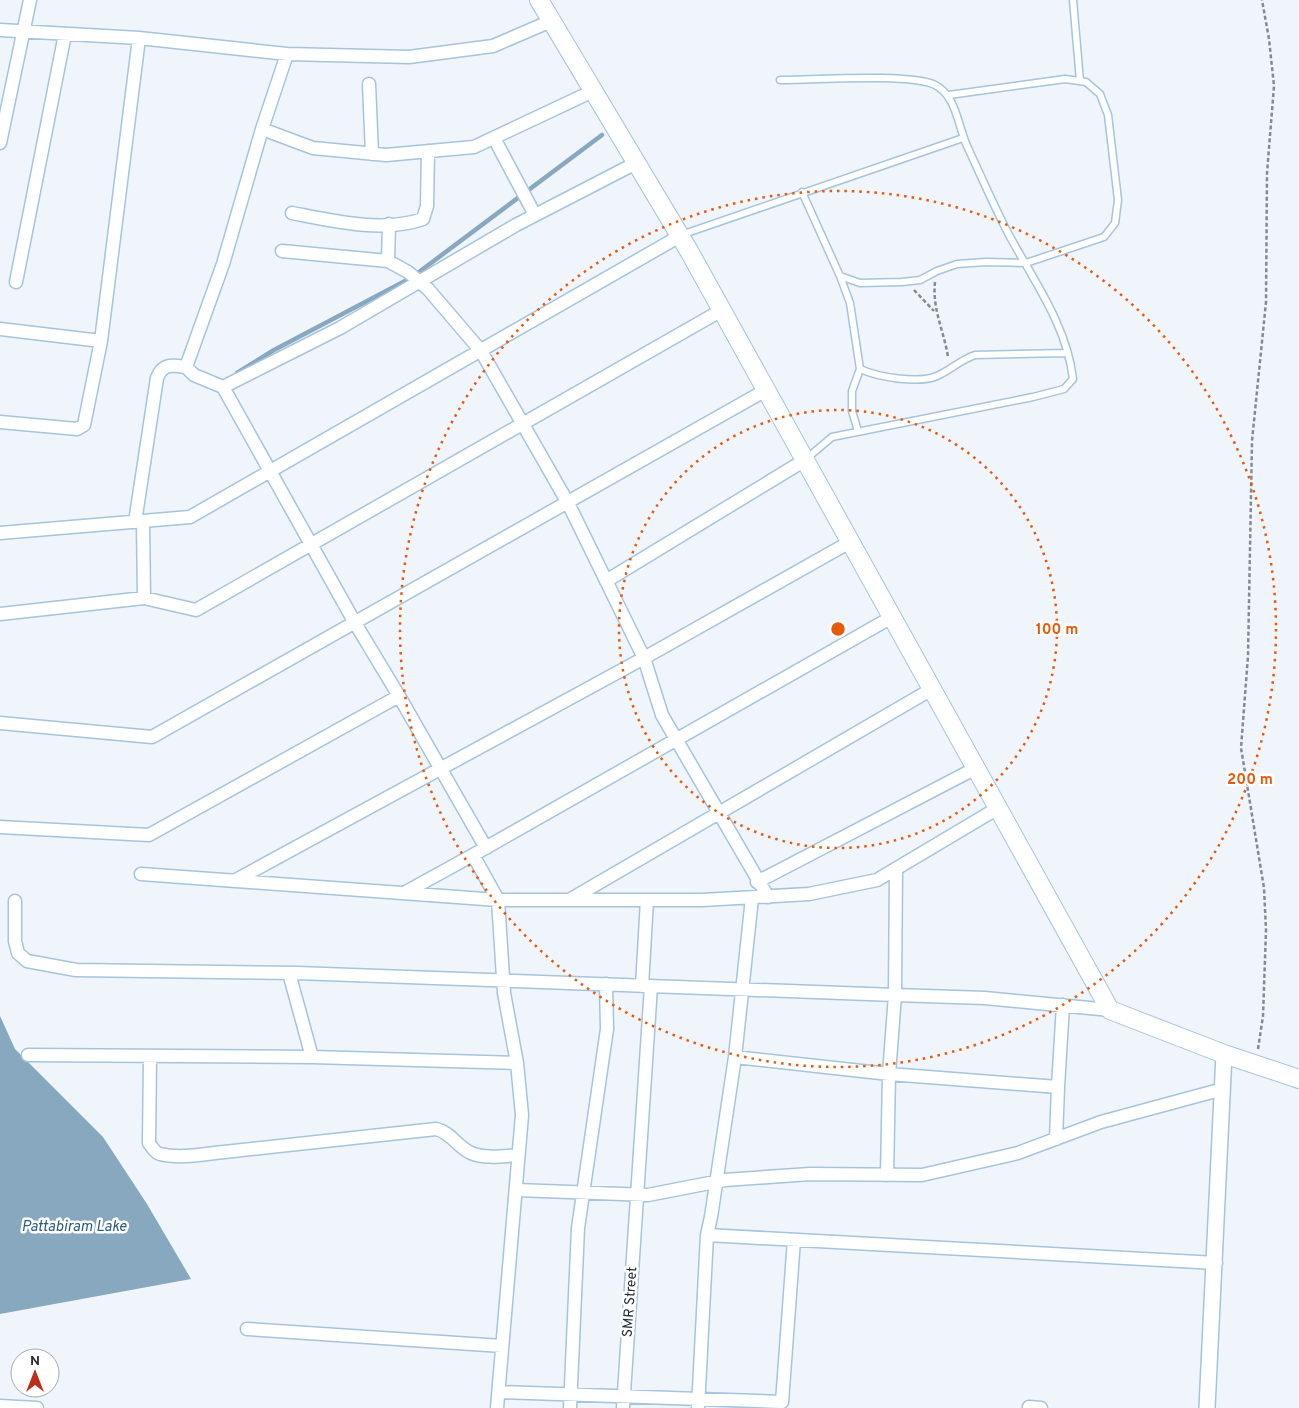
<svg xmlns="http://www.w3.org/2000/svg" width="1299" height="1408" font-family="Overpass,sans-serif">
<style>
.water{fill:#88a8c0}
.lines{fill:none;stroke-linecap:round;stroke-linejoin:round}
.stream{stroke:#88a8c0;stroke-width:4.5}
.service-casing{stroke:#a5c4dd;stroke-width:9}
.minor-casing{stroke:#a5c4dd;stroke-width:15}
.tertiary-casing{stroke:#a5c4dd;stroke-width:18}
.secondary-casing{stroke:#a5c4dd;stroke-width:20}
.path{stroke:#828b93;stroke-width:2.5;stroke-dasharray:4 2.5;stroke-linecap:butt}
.service{stroke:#fff;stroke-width:6}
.minor{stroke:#fff;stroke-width:12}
.tertiary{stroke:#fff;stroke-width:15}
.secondary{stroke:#fff;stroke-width:18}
.ring{fill:none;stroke:#e8590c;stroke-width:2.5;stroke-dasharray:2.5 5}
.labels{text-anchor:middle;stroke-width:5;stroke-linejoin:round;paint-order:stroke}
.street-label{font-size:14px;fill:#202c36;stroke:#fff}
.water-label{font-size:15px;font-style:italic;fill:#285b7e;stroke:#fff}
.centre{fill:#e8590c;stroke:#fff;stroke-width:2.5}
.ring-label{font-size:15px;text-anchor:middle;font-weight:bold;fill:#e8590c;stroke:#fff;stroke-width:5;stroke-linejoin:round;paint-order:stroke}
</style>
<rect width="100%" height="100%" fill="#eff5fa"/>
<path class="water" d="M0,1016L15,1049L103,1137L147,1204L191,1279L0,1314Z"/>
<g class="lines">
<path class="stream" d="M419,272L602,135
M237,373L274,350L407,280"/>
<defs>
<path id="service" d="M1073,0L1080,81
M780,80C812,80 911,73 935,85C956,95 958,126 967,146C981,176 994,206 1009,235C1034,281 1067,326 1073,379L1064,389L1033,397L832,437L806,459
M802,192L840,276L850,303L860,369L852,391V411L858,431
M681,235L963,138
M840,276L860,283L902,282L920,280L937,271L957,264L986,262L1026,263L1104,237L1115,223L1118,200L1108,115L1100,94L1086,82L1065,79L949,95
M860,369C878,377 918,384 937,376C951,370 960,360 975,355L1067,353"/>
<path id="minor" d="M0,30L139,38L287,54L409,57L493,46L551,21
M369,84L372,154
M262,129L287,54
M494,138L535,215
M0,143L30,0
M292,213C333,221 382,233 423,219L427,206L428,151
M388,261L389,224
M16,282L65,34
M0,329L101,341
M223,387L340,328L516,225L636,163
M0,422L77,429L84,425L101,341L139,38
M143,521L144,598
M135,522L157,378C163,363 172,365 186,367
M0,533L190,517L680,236
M606,581L805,460
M0,614L144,598L196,610L722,310
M399,696L486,848
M0,723L152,737L766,390
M0,827L149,835L399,696L355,623L223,387L194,375L186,367L223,264L262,129L313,148L386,155L474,147L593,91
M473,855L892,617
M141,874L498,900H702L809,894L877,880L998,808
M234,881L644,658L568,503L481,351L428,289L408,272L388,261L282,251
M757,882L976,768
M768,897L662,715L644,658L850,542
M571,899L932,689
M15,901V941L18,953L27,961L76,970L297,973L895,995L896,869
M642,986L647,900
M28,1055L312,1057L289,973
M150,1057L149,1143C152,1147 155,1153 160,1154C180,1159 204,1154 224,1152L436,1129C451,1132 457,1147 471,1153C485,1159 503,1156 518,1155
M312,1057L517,1063L504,993L498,900L473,855L404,893
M735,1057L889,1074L1058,1087L1056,1139
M1058,1087L1063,1005
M887,1175L889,1074L895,995L985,998L1110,1010
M517,1190L648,1195L725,1180L810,1174L922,1175L1018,1153L1101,1122L1223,1089
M707,1235L1216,1263
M247,1329L502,1346
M499,1392L782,1402L794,1240
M0,1406L37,1408
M1029,1407L1041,1408
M497,1408L522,1115L517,1063
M570,1408L578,1228L607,1029L606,984
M623,1408L651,986
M698,1408L707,1235L711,1217L735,1057L752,898"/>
<path id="tertiary" d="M1207,1408L1224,1054"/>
<path id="secondary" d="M539,0L689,251L1110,1010L1224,1054L1299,1079"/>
</defs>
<use href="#service" class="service-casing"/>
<use href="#minor" class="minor-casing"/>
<use href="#tertiary" class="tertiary-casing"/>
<use href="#secondary" class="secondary-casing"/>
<path class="path" d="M935,282C932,309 944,331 948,357
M914,290L934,311
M1258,1049L1263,1016L1266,930L1264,888L1241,748L1248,656L1252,441L1266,302L1267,173L1274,86L1269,39L1262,0"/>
<use href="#service" class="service"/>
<use href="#minor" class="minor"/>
<use href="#tertiary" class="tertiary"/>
<use href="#secondary" class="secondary"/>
</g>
<g class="ring">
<circle cx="838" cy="629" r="219"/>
<circle cx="838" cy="629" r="438"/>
</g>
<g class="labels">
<g class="street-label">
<text transform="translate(629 1302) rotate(-86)" y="5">SMR Street</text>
</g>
<g class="water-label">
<text x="74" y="1231">Pattabiram Lake</text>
</g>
</g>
<circle cx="838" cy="629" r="8" class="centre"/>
<g class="ring-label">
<text x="1057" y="634">100 m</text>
<text x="1250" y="784">200 m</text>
</g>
<g transform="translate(35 1373)"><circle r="24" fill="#ffffff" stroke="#a6abaf"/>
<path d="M0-4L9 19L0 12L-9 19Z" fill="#bb2f1a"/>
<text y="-8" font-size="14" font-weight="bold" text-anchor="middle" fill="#202c36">N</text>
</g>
</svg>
